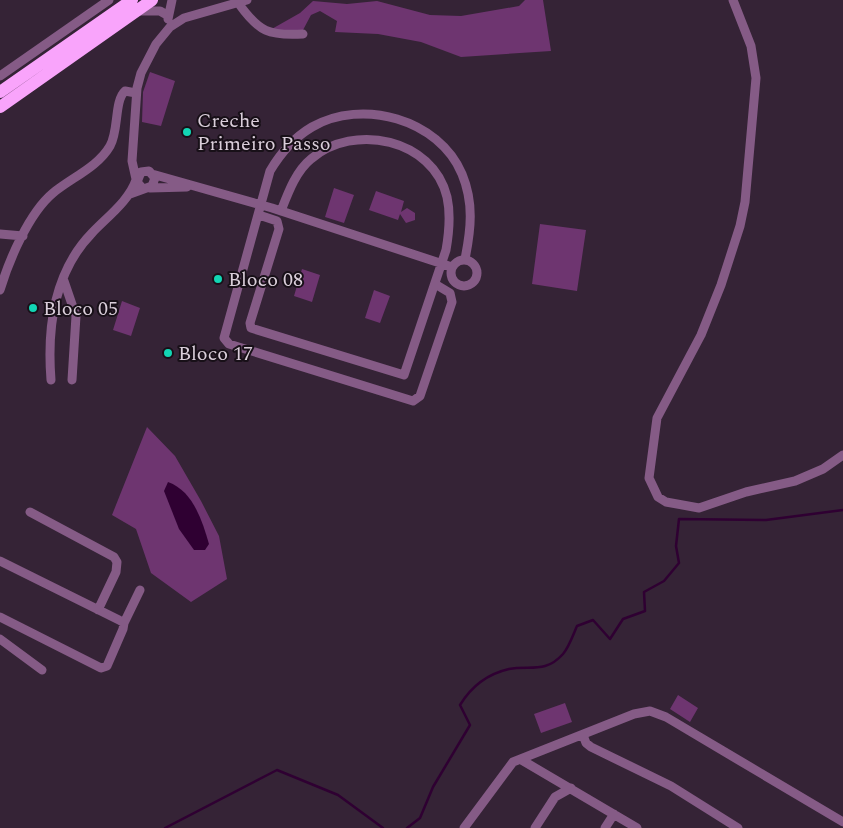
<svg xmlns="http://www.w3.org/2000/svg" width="843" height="828" font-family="Spectral,serif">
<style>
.green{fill:#6e3570}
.water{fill:#2f0032}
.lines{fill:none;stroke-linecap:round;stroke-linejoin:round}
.stream{stroke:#2f0032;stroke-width:2.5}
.minor{stroke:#855b86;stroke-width:9}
.highway{stroke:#f9a4fb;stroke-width:12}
.poi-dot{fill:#12d5b4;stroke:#181018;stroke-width:2}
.labels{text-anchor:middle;stroke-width:4;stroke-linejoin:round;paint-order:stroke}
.poi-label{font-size:20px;fill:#daceda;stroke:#181018;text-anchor:start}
</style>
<rect width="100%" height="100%" fill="#352336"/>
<path class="green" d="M525,0H543L551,51L461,57L421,42L378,34L335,32L337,21L320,11L311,15L303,30H270L300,13L313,1L347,4L377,1L430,15L461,16L519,6Z
M150,72L175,81L161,126L142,122L143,92Z
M334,188L354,195L344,223L325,217Z
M376,191L404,201L401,212L407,208L415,213V220L406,223L400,214L398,220L369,210Z
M540,224L586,230L577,291L532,284Z
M302,269L320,275L312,302L294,296Z
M374,290L390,296L380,323L365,318Z
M122,301L140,308L131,336L113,330Z
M147,427L175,456L201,501L219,536L227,579L191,602L151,573L136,529L112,515Z
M678,695L698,708L690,722L670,709Z
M565,703L572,722L541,733L534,714Z"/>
<path class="water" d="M168,482C193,491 202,520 209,544L205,550H194L179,529L164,491Z"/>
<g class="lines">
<path class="stream" d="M165,828L277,770L338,795L383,828
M407,828L420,818L433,787L470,725L460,705C471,687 487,674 509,669C530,665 545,674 563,654C569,647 573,635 577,626L593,620L610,639L623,619L645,611L644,592L664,581L679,563L676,546L679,519L766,520L843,510"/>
<path class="minor" d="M733,0L751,46L756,78L745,202L740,226L721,285L701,335L657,418L649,478L658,497L666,502L699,508L746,492L795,481L823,469L843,455
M239,4C259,32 269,36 303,34
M137,11H160L167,15
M168,19L172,0
M0,76L109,0
M152,174L272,208L452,267
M136,179L132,161L137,88L141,73L156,44L170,27L184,18L247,0
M150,188L187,187
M130,194L152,186L155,178L149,171L141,172L137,182L143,189
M259,215L277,221L279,229L250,323L251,328L404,375L446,250C449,233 451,215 447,197C433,139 354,122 311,159C296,171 288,193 281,211
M0,234L23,236
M451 273a13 13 0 1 1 26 0a13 13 0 1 1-26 0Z
M64,281L76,316L72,380
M435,284L450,293L452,302L420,396L413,401L229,344L224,338L270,171C280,154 295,137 312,127C362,98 439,119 462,174C474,203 471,229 465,259
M0,290C9,260 29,213 53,193C71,178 98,167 110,146C119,131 114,101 125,91L136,93
M51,380C47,329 54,272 92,233C107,217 129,201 136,180
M30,512L114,557L117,562L116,572L98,610
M0,561L119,620L124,623L123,629L107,666L101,668L0,617
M124,623L140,590
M0,639L42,670
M583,735L586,743L591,747L671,786L738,828
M520,759L637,828
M464,828L513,762L634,714L650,711L666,717L843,822
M535,828L555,797L571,788
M605,828L614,814"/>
<path class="highway" d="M0,92L132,0
M0,107L152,0"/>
</g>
<g class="poi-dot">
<circle cx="187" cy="132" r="5"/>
<circle cx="218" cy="279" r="5"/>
<circle cx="33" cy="308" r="5"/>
<circle cx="168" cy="353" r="5"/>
</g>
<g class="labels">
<g class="poi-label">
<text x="197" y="127">Creche<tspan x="197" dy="23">Primeiro Passo</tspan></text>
<text x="228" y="286">Bloco 08</text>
<text x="43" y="315">Bloco 05</text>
<text x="178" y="360">Bloco 17</text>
</g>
</g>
</svg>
